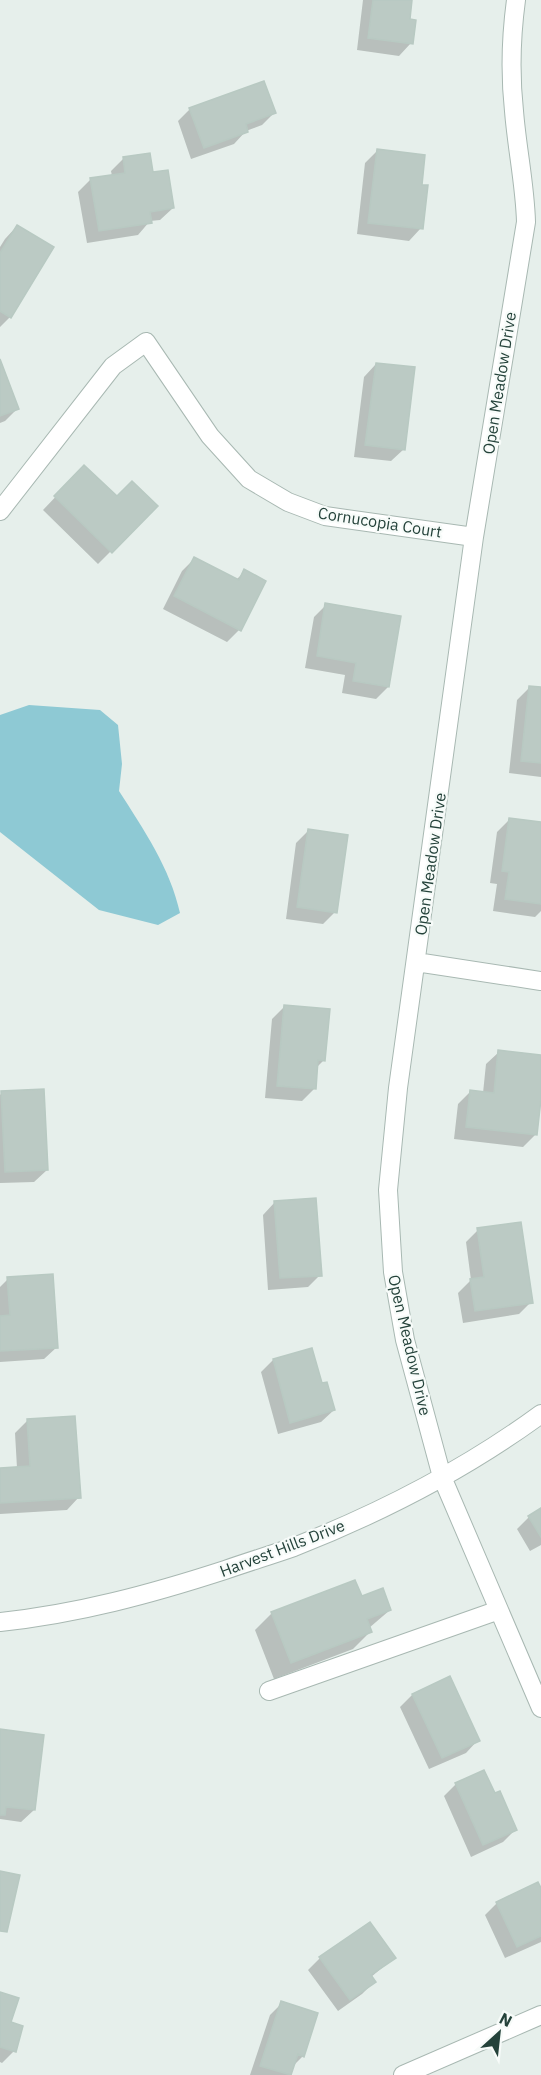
<svg xmlns="http://www.w3.org/2000/svg" width="541" height="2075" font-family="'IBM Plex Sans',sans-serif">
<style>
.water{fill:#8ec9d4}
.shadow{fill:#0003}
.building{fill:#bbcac4;stroke:#b8c9c2;stroke-width:1.5}
.lines{fill:none;stroke-linecap:round;stroke-linejoin:round}
.minor-casing{stroke:#a8b8b2;stroke-width:20}
.minor{stroke:#fff;stroke-width:18}
.labels{text-anchor:middle;stroke-width:4.5;stroke-linejoin:round;paint-order:stroke}
.street-label{font-size:16px;fill:#24423a;stroke:#f7fbf9}
</style>
<rect width="100%" height="100%" fill="#e6efeb"/>
<path class="water" d="M29,705L100,710L118,725L122,764L119,791C144,830 170,868 180,913L158,925L99,910L0,832V715Z"/>
<path class="shadow" d="M363,0H410L408,21L411,43L399,56L357,50Z
M190,109L274,113L262,125L246,131L234,144L191,159L178,121Z
M377,151L420,186L421,228L409,241L357,234L365,163Z
M123,159L152,174L173,208L160,220L150,221L138,235L87,243L78,192L91,179L112,176L111,171Z
M17,226L10,317L0,327V247L5,239Z
M0,363L17,409L5,421L0,423Z
M376,364L404,449L391,461L354,457L364,377Z
M84,467L117,498L156,506L98,564L43,510Z
M194,559L236,580L245,571L239,630L227,642L163,609L182,571Z
M326,605L388,687L376,699L342,693L345,675L305,668L314,617Z
M529,688L541,689V777L509,773L517,700Z
M510,819L541,824V911L535,917L493,911L497,884L490,883L497,832Z
M308,831L335,912L323,924L286,919L296,843Z
M284,1007L324,1060L316,1068L314,1089L302,1101L265,1098L272,1019Z
M499,1052L541,1057V1085L536,1134L523,1147L454,1139L458,1104L470,1092L483,1093L486,1064Z
M2,1093L47,1170L34,1182L0,1183V1095Z
M275,1202L320,1275L308,1287L268,1290L263,1215Z
M478,1230L531,1302L519,1314L463,1323L458,1293L471,1280L466,1242Z
M8,1279L57,1347L44,1359L0,1362V1287Z
M273,1360L321,1384L334,1410L321,1422L278,1434L261,1372Z
M27,1421L79,1497L67,1510L0,1514V1469L17,1468L15,1433Z
M541,1509V1545L530,1551L517,1529L529,1517Z
M361,1598L390,1610L369,1628L370,1632L353,1649L274,1679L255,1630L272,1613Z
M449,1678L478,1740L466,1753L429,1769L400,1707L412,1695Z
M0,1731L34,1810L21,1822L0,1819Z
M456,1784L494,1795L515,1830L503,1842L471,1857L444,1796Z
M541,1892V1942L505,1958L485,1915L497,1903Z
M320,1958H394L371,1977L374,1982L362,1994L338,2011L308,1970Z
M0,1994L10,2023L14,2051L2,2063L0,2062Z
M282,2003L303,2056L293,2066L290,2075H250L270,2015Z"/>
<path class="building" d="M373,0H412L410,19L416,20L413,44L368,38Z
M264,81L276,113L246,124L248,132L204,148L189,108Z
M377,149L425,155L422,185H428L423,229L368,223Z
M150,153L153,172L168,170L174,208L150,212L152,223L99,231L90,178L125,173L123,157Z
M17,225L54,247L11,318L0,311V253Z
M0,359L19,409L0,416Z
M376,363L415,367L405,450L365,445Z
M84,465L117,496L132,481L158,506L112,553L54,496Z
M194,557L239,580L244,569L266,581L241,631L174,596Z
M325,603L401,616L389,687L353,681L356,663L317,656Z
M529,686L541,687V763L521,761Z
M509,818L541,822V904L505,899L509,872L502,871Z
M308,829L348,835L337,913L297,907Z
M284,1005L330,1009L325,1061L318,1060L316,1089L277,1086Z
M498,1050L541,1055V1099L537,1135L466,1127L470,1090L494,1093Z
M44,1089L48,1170L5,1172L1,1091Z
M316,1198L322,1276L280,1278L274,1201Z
M521,1222L533,1303L475,1311L470,1279L484,1277L477,1228Z
M53,1274L58,1348L0,1351V1316L10,1315L7,1277Z
M312,1348L322,1383L327,1382L335,1410L290,1423L273,1359Z
M75,1416L81,1498L0,1503V1468L30,1466L27,1419Z
M541,1508V1537L528,1516Z
M355,1580L362,1596L383,1588L391,1610L367,1619L372,1632L291,1663L271,1612Z
M450,1676L480,1741L442,1758L412,1694Z
M0,1729L44,1735L35,1810L6,1807L5,1815H0Z
M484,1770L495,1793L500,1791L517,1830L483,1845L455,1783Z
M0,1871L20,1875L7,1932L0,1931Z
M538,1882L541,1888V1936L517,1947L496,1902Z
M370,1922L396,1958L371,1975L376,1982L350,2000L319,1957Z
M0,1992L19,1998L11,2022L23,2026L16,2052L0,2047Z
M281,2001L318,2013L304,2057L298,2054L291,2075L260,2066Z"/>
<g class="lines">
<defs>
<path id="minor" d="M516,0C511,37 510,74 514,111C517,149 525,185 526,222L474,537L398,1088L388,1190L393,1272L405,1340L442,1477L541,1708
M0,511L113,366L146,342L210,436L249,479L288,502L325,516L474,537
M416,962L541,981
M0,1622C77,1614 151,1594 225,1570C248,1562 271,1555 294,1547C380,1513 466,1469 541,1414
M269,1691L499,1610
M403,2075L541,2015"/>
</defs>
<use href="#minor" class="minor-casing"/>
<use href="#minor" class="minor"/>
</g>
<g class="labels">
<g class="street-label">
<text transform="translate(499 383) rotate(-81)" y="6">Open Meadow Drive</text>
<text transform="translate(380 522) rotate(9)" y="6">Cornucopia Court</text>
<text transform="translate(430 864) rotate(-82)" y="6">Open Meadow Drive</text>
<text transform="translate(410 1345) rotate(77)" y="6">Open Meadow Drive</text>
<text transform="translate(282 1548) rotate(-21)" y="6">Harvest Hills Drive</text>
</g>
</g>
<g transform="translate(499 2033) rotate(27)" stroke="#f7fbf9" stroke-width="4.5" paint-order="stroke">
<path d="M0-4.5L10 22L0 15L-10 22Z" fill="#24423a"/>
<text y="-9" font-size="16" font-weight="bold" text-anchor="middle" fill="#24423a">N</text>
</g>
</svg>
